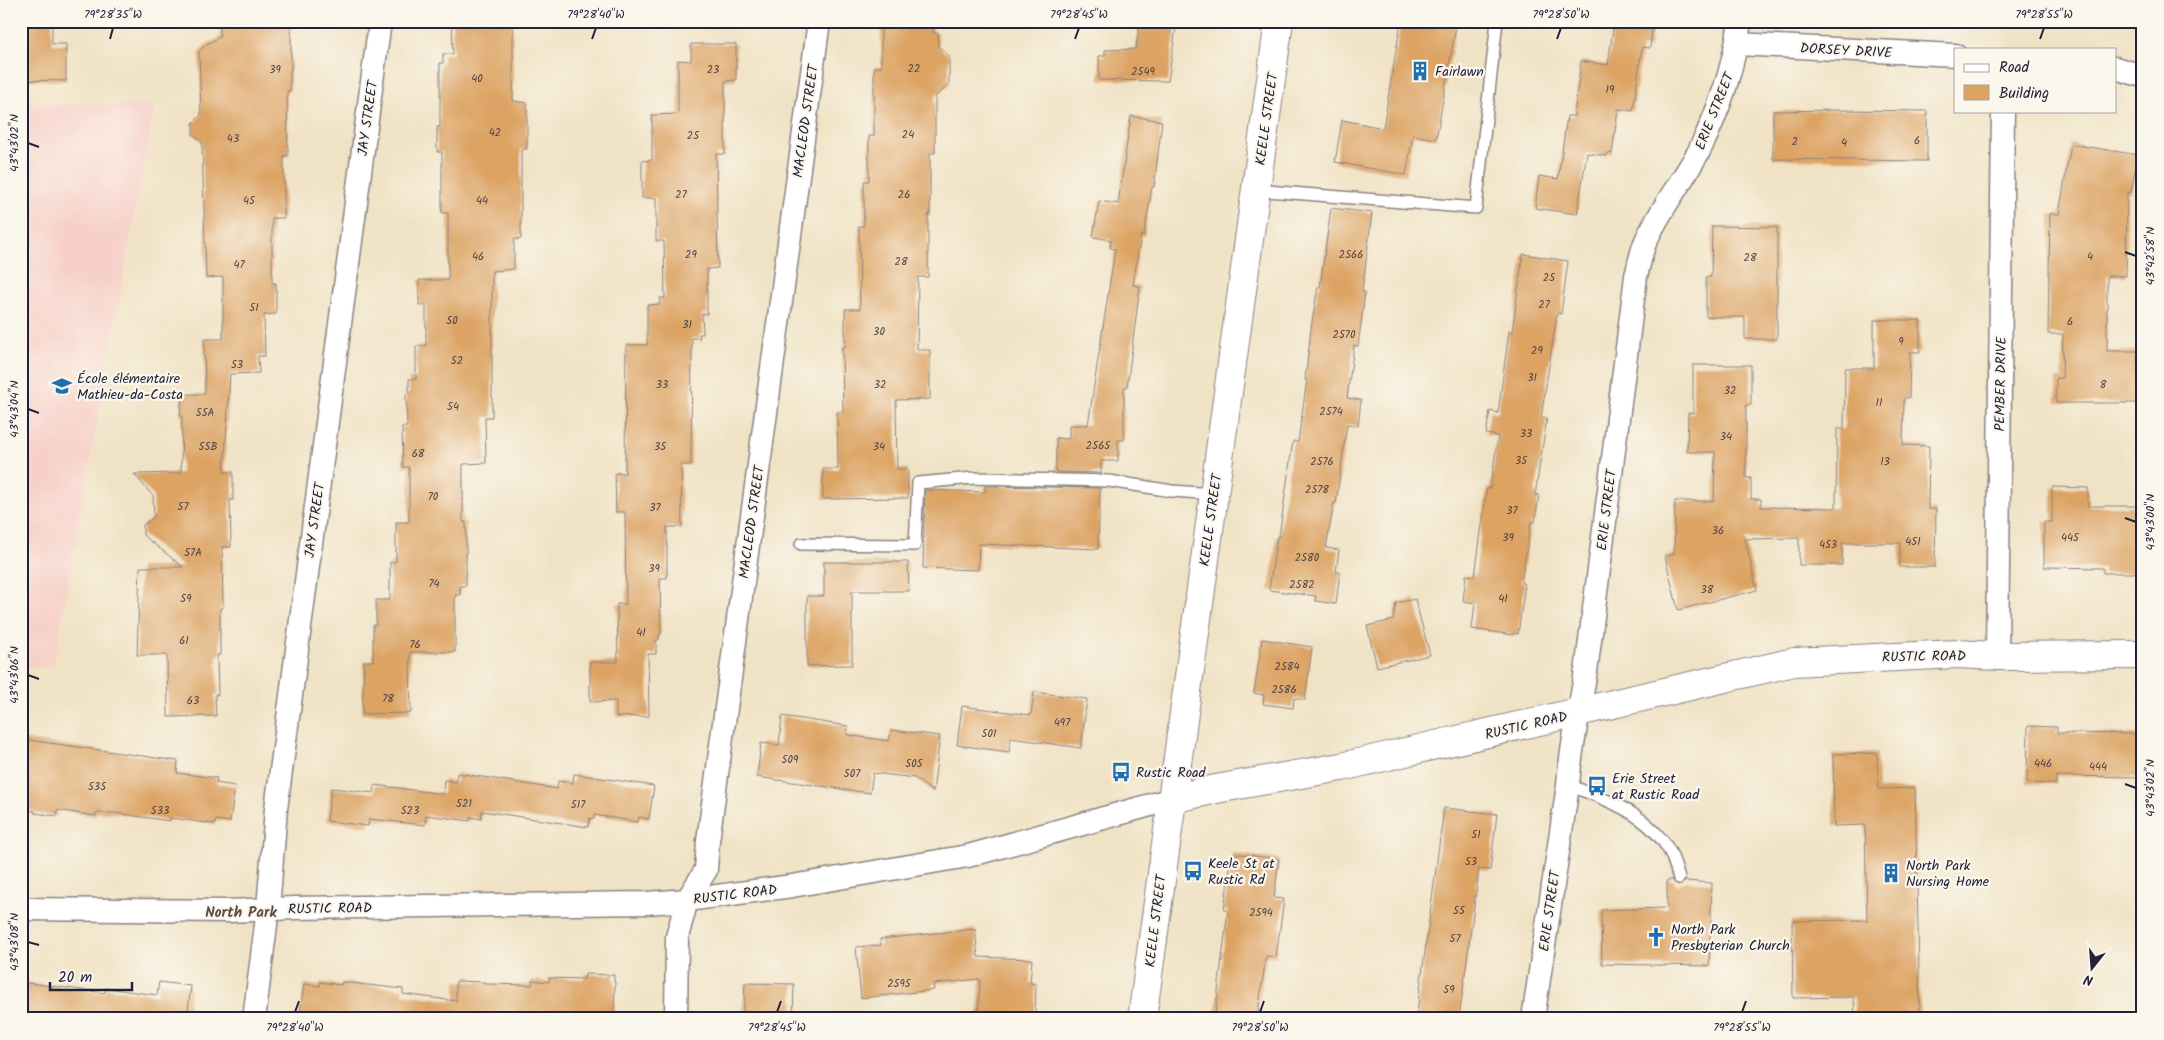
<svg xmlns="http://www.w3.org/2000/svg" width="2164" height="1040" font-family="Kalam,sans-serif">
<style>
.built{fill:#f7d1c9}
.building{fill:#dca363}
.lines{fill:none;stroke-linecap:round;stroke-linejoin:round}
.lane-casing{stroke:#898280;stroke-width:14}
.street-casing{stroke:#898280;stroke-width:25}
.secondary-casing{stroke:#898280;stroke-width:30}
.lane{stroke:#fff;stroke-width:11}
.street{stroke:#fff;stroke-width:22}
.secondary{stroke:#fff;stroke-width:28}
.ticks{fill:none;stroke:#22223b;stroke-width:2}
.labels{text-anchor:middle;stroke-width:4.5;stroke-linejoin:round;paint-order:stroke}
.number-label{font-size:11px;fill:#504245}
.street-label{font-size:14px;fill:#22223b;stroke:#fbf7ec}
.poi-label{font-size:14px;fill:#22223b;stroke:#fbf7ec;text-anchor:start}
.neighbourhood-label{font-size:15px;font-weight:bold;fill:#634f49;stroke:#fbf7ec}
.neatline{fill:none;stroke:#22223b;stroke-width:2}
.ticks-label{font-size:12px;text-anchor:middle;fill:#22223b}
</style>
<rect width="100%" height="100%" fill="#fbf7ec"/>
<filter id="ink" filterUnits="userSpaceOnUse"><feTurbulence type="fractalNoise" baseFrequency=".02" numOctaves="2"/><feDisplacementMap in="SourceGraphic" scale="10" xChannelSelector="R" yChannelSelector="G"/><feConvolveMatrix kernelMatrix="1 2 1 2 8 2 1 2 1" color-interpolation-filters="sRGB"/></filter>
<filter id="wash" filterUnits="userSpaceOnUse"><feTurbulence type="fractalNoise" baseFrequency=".0096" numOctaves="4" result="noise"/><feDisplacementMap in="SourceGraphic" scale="20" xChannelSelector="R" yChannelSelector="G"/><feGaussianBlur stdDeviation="1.12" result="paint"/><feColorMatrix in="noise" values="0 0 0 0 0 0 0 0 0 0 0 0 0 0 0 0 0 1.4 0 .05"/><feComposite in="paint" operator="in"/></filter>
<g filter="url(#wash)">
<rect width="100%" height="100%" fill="#f0e2c5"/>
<path class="built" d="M21,104L154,105L53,667H21Z"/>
<g id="blocks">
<path class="building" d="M21,21H52V44H66V81L21,80Z
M220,21H291V70H290V91H287L288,156H284V218H272V283H276V314L264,315L265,356H258L259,373L230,374L224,472H233V500H230L231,547H222L223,608H220V655H217L218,695L215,694L216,716L168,717L167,655H137L140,567H183L143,535V525L154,517L153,496L134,474L181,473L182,416H180L182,394H205L204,339H223V277L206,278L202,142L193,134V123L201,115L199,52L205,45L220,37Z
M452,21H513V101L527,103V149H521V239H514V269L492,271V417H485L486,463L463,464V522H466V586H460V595H455V652H410L411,713L362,714L364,661H373V625H376V600H390V562H396V522H409V467H403L402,427H407L406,394L409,393V379H416V346H426V305H419V280H448V213H442V152H437V127H440V63H443V54H453Z
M881,21H933V33H938V46L949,56V85L935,97V153H930V215H928V277H918L917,350H930V399L896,400L897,469H908V498L823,499V469H838L837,412H843L842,347H845V309H860L859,226H864V181H869V136H874V67H881Z
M1140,21H1177L1168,81L1099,80V56H1105V50L1136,49Z
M1401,21H1457L1436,139L1413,135L1406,175L1335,162L1342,120L1383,128Z
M1614,21H1653L1650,48L1642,47L1633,111L1618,109L1612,154L1607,153V156L1587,153L1577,214L1535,208L1539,176L1558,179L1567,116H1574L1581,61L1608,65Z
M691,44H736V80L725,81V154H716L718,268L707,269V314H702L703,334H699L700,338H692L691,465H681L682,527H667V578H660L661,634H659V640H656V654H648L649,716L616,717V701L590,702V662H618L617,604H626L625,512H616L615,473H625L626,345H647V305L660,304V298H665L664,241H656V198H642V161L652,160V115L678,114V60L691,61Z
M1839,110L1927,111V161L1773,159V111Z
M1131,116L1162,121L1154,187H1152L1144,236L1141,235L1133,285L1140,286L1127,387H1124V440H1118V461H1101V473L1056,472V438L1069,439V425H1088L1115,249L1110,248L1111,240L1093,237L1099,201L1118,204Z
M2071,144L2138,155L2131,193L2127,192L2126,276H2107V351H2138V403H2056V378H2062L2063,334H2048L2050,214H2059Z
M1331,208L1372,213L1362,292H1365L1358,346L1354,345L1347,398L1361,400L1358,426L1347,424L1336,503H1334L1326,548L1339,550L1336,572H1340L1336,604L1315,601L1316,596L1269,590L1277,536L1279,537L1293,441L1298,442L1307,380H1305L1312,322L1318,287H1320Z
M1712,226L1777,227V339H1745V317H1706V277H1711Z
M1523,254L1568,261L1561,314L1557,313L1541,418H1547L1535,495H1539L1535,522H1531L1521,583L1525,584L1518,634L1514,633L1513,635L1472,629L1475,603L1463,601L1466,575L1475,576L1487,488L1490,489L1498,436L1486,434L1490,411L1498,413L1509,331L1512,332Z
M1874,320H1920V352H1910L1909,398H1904L1903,445L1929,446L1928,509H1936L1935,567H1900V543H1842V565H1799V538L1745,539L1757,590L1678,610L1665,557L1674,554L1675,501H1714L1715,452H1687L1688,413H1693V365H1751V405H1746V478H1751V499H1761V507L1836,508L1837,429H1844L1845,368H1874Z
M985,486L1100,488L1098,549L979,544L978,570L923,568L925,490L985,492Z
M2052,487L2088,488V506H2143V555H2139V573H2103V568L2044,567V522H2052Z
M824,562H908L909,591H852V665L807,666V596H824Z
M1415,599L1430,655L1377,667L1367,626L1393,620L1396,603Z
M1262,639L1312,647L1305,700L1294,698L1293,708L1263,704L1264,695L1254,693Z
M1034,692L1087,699L1081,748L1011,738L1009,752L957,745L962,706L1031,715Z
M782,716L848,726L847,735L889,741L891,730L940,736L933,792L915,778L873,773L870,793L757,777L761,743L779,745Z
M2028,726L2057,727V733L2143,734V777L2056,776V784L2027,783Z
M21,739L178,761L177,773L217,778L216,783L235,786L230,822L216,820L215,824L170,818V821L115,813H96V816L57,810V816L34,813L35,811L21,809Z
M1877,753L1878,789L1915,788L1920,1019H1855L1854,997L1793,998L1792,921L1867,920L1865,825L1834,826L1833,754Z
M457,773L557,789L558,781L573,783L574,774L654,786L649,819L639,817L638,822L594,815V819L590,818L588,827L482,811L481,819L470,817V821L426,815L425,825L369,819L368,826L327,821L331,788L374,793L375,785L443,794L444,780L456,782Z
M1444,808L1497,814L1490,870L1479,869L1459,1019H1416Z
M1232,853L1279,859L1274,898L1284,899L1276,957L1266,956L1257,1019H1216L1217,1015H1215L1228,910H1224Z
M1667,880H1672L1678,885L1686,881L1712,883L1709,966L1602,964L1601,910L1667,908Z
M975,929L978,957L1032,959L1030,983L1036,984L1035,1019H978L980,979L933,984L934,990L861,998L856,947L881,945L880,939Z
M585,974L614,975V982H615L614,1019H299L304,984L320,986V982L341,985L342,982L403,989V994L456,1001V981L484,982V984L532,985V980L549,982V978L584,979Z
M21,982L105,993L106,988L157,995L159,982L191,986L187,1019H21Z
M745,983L794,984L793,1019H743Z"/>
</g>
</g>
<g filter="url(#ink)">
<use href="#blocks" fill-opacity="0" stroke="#898280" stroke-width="1"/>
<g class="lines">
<defs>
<path id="lane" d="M1256,190L1476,208L1497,21
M801,544L915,545L918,483L974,478L1109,481L1172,491L1214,494
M1568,785C1606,799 1649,814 1670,852C1674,860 1676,870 1679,878"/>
<path id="street" d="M1737,44L1955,55
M2115,68L2143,76
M1997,656L2003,111
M21,909L229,911L294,908L646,903L687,900L792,886L968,856L1172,799
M254,1019L268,909L276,809L380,21
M676,1019L677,937L687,900L706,870L708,841L819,21
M1533,1019L1568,785C1571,744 1581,704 1587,664L1636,276C1639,265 1641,253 1645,243C1659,211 1682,182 1699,151C1719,111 1734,66 1740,21"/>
<path id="secondary" d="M1172,799L1216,789L1341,767L1794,662L1957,654L1997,656L2143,655
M1142,1019L1279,21"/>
</defs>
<use href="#lane" class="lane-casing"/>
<use href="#street" class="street-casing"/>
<use href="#secondary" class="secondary-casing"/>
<use href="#lane" class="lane"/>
<use href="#street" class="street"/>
<use href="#secondary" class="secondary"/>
</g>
</g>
<path class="ticks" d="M110,39L113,28M592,39L596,28M1075,39L1079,28M1557,39L1561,28M2040,39L2044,28M28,143L39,147M2125,252L2136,256M28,409L39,413M2125,518L2136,522M28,675L39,679M2125,784L2136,788M28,942L39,945M295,1012L299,1001M777,1012L781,1001M1260,1012L1264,1001M1742,1012L1746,1001"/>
<defs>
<symbol id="building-bare" viewBox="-9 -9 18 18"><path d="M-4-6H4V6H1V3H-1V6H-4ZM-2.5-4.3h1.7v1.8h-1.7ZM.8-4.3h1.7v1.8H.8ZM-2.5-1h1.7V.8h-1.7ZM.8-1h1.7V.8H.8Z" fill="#1f6fb2" stroke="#fbf7ec" stroke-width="2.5" paint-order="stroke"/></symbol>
<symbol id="school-bare" viewBox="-9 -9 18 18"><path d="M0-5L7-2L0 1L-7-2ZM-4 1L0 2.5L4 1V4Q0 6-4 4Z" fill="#1f6fb2" stroke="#fbf7ec" stroke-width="2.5" paint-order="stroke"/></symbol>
<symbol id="bus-bare" viewBox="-9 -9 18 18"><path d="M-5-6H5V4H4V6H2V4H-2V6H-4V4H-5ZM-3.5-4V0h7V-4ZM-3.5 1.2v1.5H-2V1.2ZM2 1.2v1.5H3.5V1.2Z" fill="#1f6fb2" stroke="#fbf7ec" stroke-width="2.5" paint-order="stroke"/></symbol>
<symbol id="church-bare" viewBox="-9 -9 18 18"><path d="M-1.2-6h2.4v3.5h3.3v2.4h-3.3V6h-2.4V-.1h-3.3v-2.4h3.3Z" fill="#1f6fb2" stroke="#fbf7ec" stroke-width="2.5" paint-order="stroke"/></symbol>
</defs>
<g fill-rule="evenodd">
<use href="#building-bare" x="1406" y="57" width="28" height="28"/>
<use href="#school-bare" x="48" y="372" width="28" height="28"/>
<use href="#bus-bare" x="1107" y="758" width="28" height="28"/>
<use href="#bus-bare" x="1583" y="772" width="28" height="28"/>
<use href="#bus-bare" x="1179" y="857" width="28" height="28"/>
<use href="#building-bare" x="1877" y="859" width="28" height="28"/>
<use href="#church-bare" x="1642" y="923" width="28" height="28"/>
</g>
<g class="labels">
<g class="number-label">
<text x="914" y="72">22</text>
<text x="275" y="73">39</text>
<text x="713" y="73">23</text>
<text x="1143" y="75">2549</text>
<text x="477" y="82">40</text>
<text x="1610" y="93">19</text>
<text x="495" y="136">42</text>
<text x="908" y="138">24</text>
<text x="693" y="139">25</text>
<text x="233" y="142">43</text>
<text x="1917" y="144">6</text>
<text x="1795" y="145">2</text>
<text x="1844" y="146">4</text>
<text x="681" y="198">27</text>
<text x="904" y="198">26</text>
<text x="249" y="204">45</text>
<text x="482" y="204">44</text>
<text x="691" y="258">29</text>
<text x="1351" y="258">2566</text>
<text x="478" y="260">46</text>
<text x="2090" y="260">4</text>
<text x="1750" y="261">28</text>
<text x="901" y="265">28</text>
<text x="239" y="268">47</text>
<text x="1549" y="281">25</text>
<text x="1544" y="308">27</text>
<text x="254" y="311">51</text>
<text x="452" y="324">50</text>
<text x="2070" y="325">6</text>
<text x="687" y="328">31</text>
<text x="879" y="335">30</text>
<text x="1344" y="338">2570</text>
<text x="1901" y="345">9</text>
<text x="1537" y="354">29</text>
<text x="457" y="364">52</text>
<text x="237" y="368">53</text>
<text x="1532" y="381">31</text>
<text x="662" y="388">33</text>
<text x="880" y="388">32</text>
<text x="2103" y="388">8</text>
<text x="1730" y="394">32</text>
<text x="1879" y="406">11</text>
<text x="453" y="410">54</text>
<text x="1331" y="415">2574</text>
<text x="205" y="416">55A</text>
<text x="1526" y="437">33</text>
<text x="1726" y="440">34</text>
<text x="1098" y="449">2565</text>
<text x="208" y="450">55B</text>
<text x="660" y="450">35</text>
<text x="879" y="450">34</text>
<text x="418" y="457">68</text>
<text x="1521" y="464">35</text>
<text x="1322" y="465">2576</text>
<text x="1885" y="465">13</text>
<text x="1317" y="493">2578</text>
<text x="433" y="500">70</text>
<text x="183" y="510">57</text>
<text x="655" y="511">37</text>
<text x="1512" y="514">37</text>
<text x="1718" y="534">36</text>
<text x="1508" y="541">39</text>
<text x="2070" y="541">445</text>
<text x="1913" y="545">451</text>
<text x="1828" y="548">453</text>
<text x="193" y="556">57A</text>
<text x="1307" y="561">2580</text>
<text x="654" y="572">39</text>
<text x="434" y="587">74</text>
<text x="1302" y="588">2582</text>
<text x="1707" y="593">38</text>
<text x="186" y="602">59</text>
<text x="1503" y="602">41</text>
<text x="641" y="636">41</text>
<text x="184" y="644">61</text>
<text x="415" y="648">76</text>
<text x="1287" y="670">2584</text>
<text x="1284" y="693">2586</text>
<text x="388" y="702">78</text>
<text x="193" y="704">63</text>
<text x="1062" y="726">497</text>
<text x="989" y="737">501</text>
<text x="790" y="763">509</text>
<text x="914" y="767">505</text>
<text x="2043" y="767">446</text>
<text x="2098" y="770">444</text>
<text x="852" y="777">507</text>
<text x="97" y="790">535</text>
<text x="464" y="807">521</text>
<text x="578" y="808">517</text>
<text x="160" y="814">533</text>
<text x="410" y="814">523</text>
<text x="1476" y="838">51</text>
<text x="1471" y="865">53</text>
<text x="1459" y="914">55</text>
<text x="1261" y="916">2594</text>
<text x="1455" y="942">57</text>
<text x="899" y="987">2595</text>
<text x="1449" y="993">59</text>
</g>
<g class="street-label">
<text transform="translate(1846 50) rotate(3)" y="5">DORSEY DRIVE</text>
<text transform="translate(1714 111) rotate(-68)" y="5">ERIE STREET</text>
<text transform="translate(367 118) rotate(-82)" y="5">JAY STREET</text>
<text transform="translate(1266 119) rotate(-82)" y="5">KEELE STREET</text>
<text transform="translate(805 121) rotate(-82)" y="5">MACLEOD STREET</text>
<text transform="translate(2000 384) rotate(-89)" y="5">PEMBER DRIVE</text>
<text transform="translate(1606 510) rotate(-83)" y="5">ERIE STREET</text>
<text transform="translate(314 520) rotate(-82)" y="5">JAY STREET</text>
<text transform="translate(1210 520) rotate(-82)" y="5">KEELE STREET</text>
<text transform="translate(751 522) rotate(-82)" y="5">MACLEOD STREET</text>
<text transform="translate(1924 656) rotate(-1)" y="5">RUSTIC ROAD</text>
<text transform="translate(1526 725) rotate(-13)" y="5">RUSTIC ROAD</text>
<text transform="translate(735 894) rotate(-7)" y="5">RUSTIC ROAD</text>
<text transform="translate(330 908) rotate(-1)" y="5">RUSTIC ROAD</text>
<text transform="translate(1549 911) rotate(-82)" y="5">ERIE STREET</text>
<text transform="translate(1155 921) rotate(-83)" y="5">KEELE STREET</text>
</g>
<g class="poi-label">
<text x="1435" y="76">Fairlawn</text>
<text x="77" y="383">École élémentaire<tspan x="77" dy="16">Mathieu-da-Costa</tspan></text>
<text x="1136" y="777">Rustic Road</text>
<text x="1612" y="783">Erie Street<tspan x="1612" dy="16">at Rustic Road</tspan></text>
<text x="1208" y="868">Keele St at<tspan x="1208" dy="16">Rustic Rd</tspan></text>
<text x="1906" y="870">North Park<tspan x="1906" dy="16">Nursing Home</tspan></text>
<text x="1671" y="934">North Park<tspan x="1671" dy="16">Presbyterian Church</tspan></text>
</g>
<g class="neighbourhood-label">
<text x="241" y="917">North Park</text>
</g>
</g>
<rect width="2164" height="1040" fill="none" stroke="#fbf7ec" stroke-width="55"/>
<rect x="1954" y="48" width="162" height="65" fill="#fbf7ec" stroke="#a4a2a5"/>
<rect x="1964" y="64" width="25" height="8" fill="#ffffff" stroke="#a4a2a5"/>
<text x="1999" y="72" font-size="15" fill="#22223b">Road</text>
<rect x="1964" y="85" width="25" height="15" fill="#dca363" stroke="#a4a2a5"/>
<text x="1999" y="98" font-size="15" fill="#22223b">Building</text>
<g transform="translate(2092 968) rotate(197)" stroke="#fbf7ec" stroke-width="4" paint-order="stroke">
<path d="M0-4L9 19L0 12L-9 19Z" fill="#22223b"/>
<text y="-8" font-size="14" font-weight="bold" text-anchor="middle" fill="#22223b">N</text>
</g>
<path d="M50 982v8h82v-8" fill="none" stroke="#22223b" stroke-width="2.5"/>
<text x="58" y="982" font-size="15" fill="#22223b" stroke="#fbf7ec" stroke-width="4" paint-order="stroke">20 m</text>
<rect x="28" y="28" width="2108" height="984" class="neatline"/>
<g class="ticks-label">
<text x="113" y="18">79°28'35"W</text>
<text x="596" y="18">79°28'40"W</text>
<text x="1079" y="18">79°28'45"W</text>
<text x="1561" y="18">79°28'50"W</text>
<text x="2044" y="18">79°28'55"W</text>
<text transform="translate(14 143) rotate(-90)" y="4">43°43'02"N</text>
<text transform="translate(2150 256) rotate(-90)" y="4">43°42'58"N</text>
<text transform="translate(14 409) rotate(-90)" y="4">43°43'04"N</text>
<text transform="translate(2150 522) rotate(-90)" y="4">43°43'00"N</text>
<text transform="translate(14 675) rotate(-90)" y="4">43°43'06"N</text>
<text transform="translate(2150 788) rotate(-90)" y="4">43°43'02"N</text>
<text transform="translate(14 942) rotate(-90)" y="4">43°43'08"N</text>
<text x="295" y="1031">79°28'40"W</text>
<text x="777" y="1031">79°28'45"W</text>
<text x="1260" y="1031">79°28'50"W</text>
<text x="1742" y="1031">79°28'55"W</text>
</g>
</svg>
